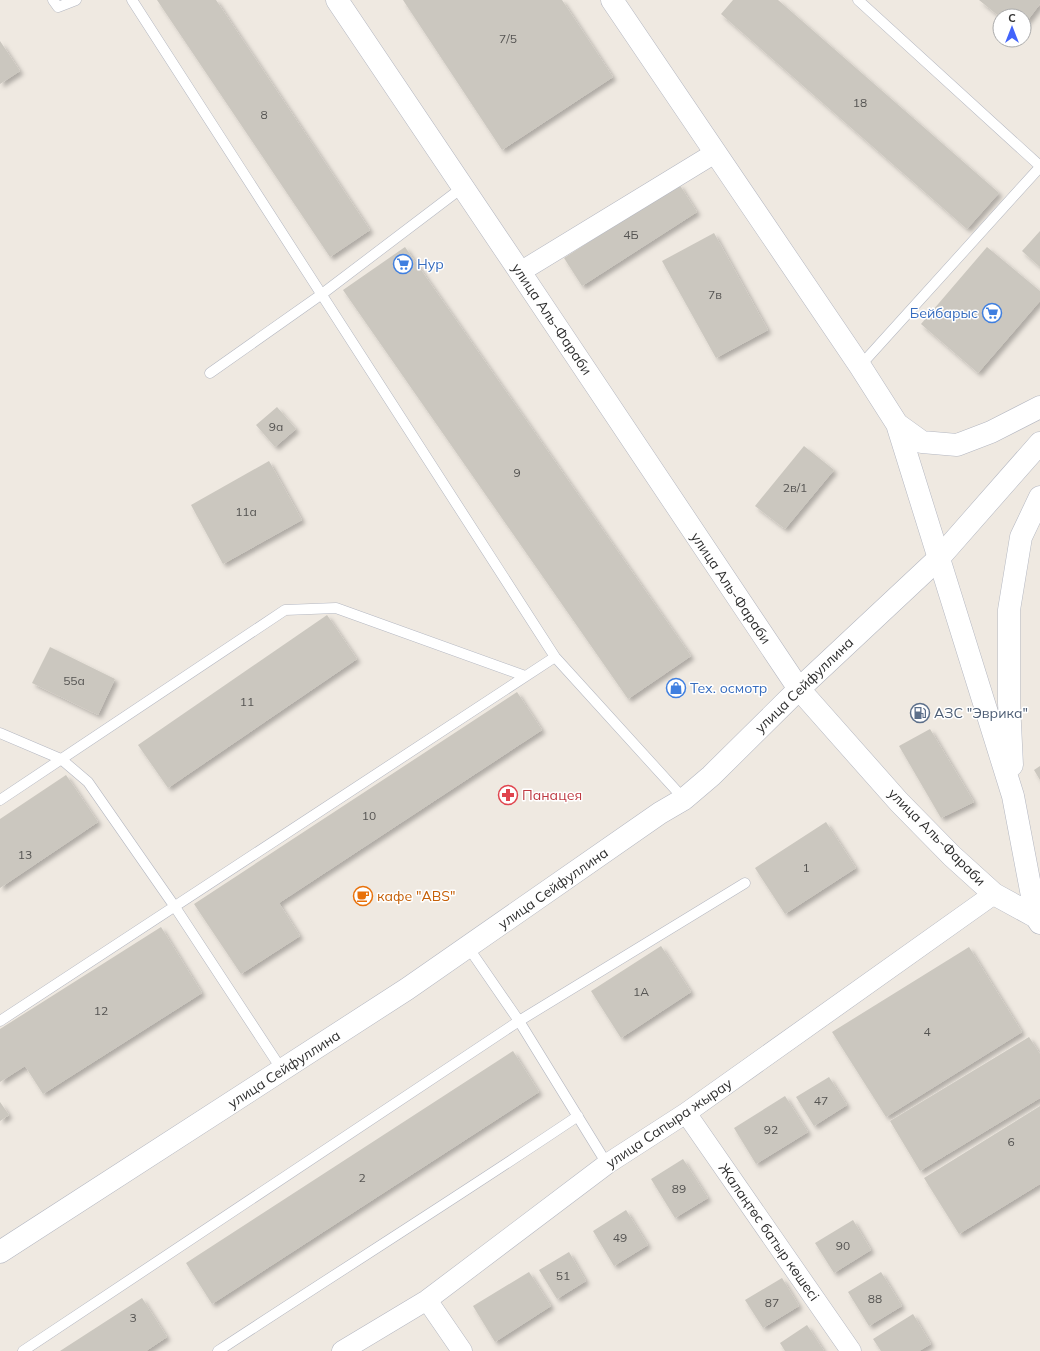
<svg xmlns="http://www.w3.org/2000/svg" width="1040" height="1351" font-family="Mulish,sans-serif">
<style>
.building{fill:#cbc7bf;filter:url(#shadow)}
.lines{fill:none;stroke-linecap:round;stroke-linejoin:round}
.service-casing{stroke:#b4b7c1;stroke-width:11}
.minor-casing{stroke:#b4b7c1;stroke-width:21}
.tertiary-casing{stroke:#b4b7c1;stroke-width:23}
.secondary-casing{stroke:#b4b7c1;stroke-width:23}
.service{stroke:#fff;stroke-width:10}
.minor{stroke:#fff;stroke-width:20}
.tertiary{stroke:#fff;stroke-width:22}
.secondary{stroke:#fff;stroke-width:22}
.labels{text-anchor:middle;stroke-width:3;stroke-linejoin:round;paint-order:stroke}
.number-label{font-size:12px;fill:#555452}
.shop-label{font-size:14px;fill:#366cbe;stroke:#fff;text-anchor:start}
.street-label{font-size:14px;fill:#2e2e2e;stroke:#fff}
.service-label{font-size:14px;fill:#4e5e75;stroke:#fff;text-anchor:start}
.health-label{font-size:14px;fill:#be3a42;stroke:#fff;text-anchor:start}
.food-label{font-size:14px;fill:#c56008;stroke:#fff;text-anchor:start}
</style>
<defs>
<filter id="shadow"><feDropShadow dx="3.5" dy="3.5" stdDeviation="2" flood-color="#0004"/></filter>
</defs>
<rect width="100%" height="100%" fill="#efe9e1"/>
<path class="building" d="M157,0H216L370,230L330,257Z
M403,0H562L613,77L502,150Z
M733,0H778L999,193L967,229L721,14Z
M979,0H1040V4L1024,25V16L1000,17Z
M0,41L20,71L0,84Z
M679,184L697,212L582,286L564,258Z
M1040,231V267L1022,251Z
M714,233L768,330L716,358L662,261Z
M405,247L691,656L628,699L343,290Z
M987,247L1040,291V301L978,373L921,324Z
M277,407L296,429L275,447L256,425Z
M804,446L834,470L785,529L755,506Z
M269,461L302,520L223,564L191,505Z
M327,615L357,659L168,788L138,745Z
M50,647L115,679L98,715L32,683Z
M517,692L542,730L279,903L300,936L241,974L194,904Z
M930,729L974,802L941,818L899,746Z
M1040,766V780L1034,770Z
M66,775L98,822L0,888V819Z
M826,822L856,868L785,914L755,868Z
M161,927L202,993L43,1094L25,1066L0,1082V1029Z
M661,946L691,992L621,1038L591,991Z
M969,947L1022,1032L886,1117L832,1032Z
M1029,1037L1040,1054V1098L920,1171L890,1121Z
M513,1051L539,1092L212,1304L186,1263Z
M829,1077L847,1105L814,1126L796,1097Z
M785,1096L808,1132L756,1164L734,1128Z
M0,1102L9,1115L0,1121Z
M1040,1106V1184L959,1234L924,1178Z
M683,1159L708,1198L675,1218L651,1179Z
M626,1210L648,1245L614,1266L593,1231Z
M853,1220L871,1250L834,1273L815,1243Z
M569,1252L586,1281L557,1299L539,1270Z
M529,1272L551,1306L495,1342L473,1306Z
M881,1272L902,1306L869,1326L848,1292Z
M782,1278L799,1306L763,1328L745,1300Z
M142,1298L167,1337L146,1351H60Z
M913,1314L931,1344L919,1351H881L873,1339Z
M807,1325L824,1351H785L780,1343Z"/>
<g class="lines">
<defs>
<path id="service" d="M53,0L58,7L76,0
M132,0L555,657L684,799
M858,0L1040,166
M860,366L1040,167
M210,373L322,294L463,187
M0,733L61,759L88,782L175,907L282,1070
M0,800L285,610L336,608L525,676
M468,947L519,1021L607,1164
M0,1021L555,657
M23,1351L519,1021L745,883
M218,1351C338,1272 459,1196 578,1116"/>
<path id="minor" d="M520,272L715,153
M686,1113L851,1351
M427,1300L462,1351
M342,1351L427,1300L607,1164L686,1113L994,894"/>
<path id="tertiary" d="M0,1252L407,989L660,813L684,799L711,776L799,689L939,558L1040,443"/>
<path id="secondary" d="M337,0L520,272L799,689L899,802L952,856L994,894L1036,917
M612,0L860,366L897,424L1013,796L1036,917L1040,923
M897,424L922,442L957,445L991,432L1040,407
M1012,765L1009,703V610L1021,537L1040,497"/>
</defs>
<use href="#service" class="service-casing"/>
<use href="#minor" class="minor-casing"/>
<use href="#tertiary" class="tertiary-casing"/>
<use href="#secondary" class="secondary-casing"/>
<use href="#service" class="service"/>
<use href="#minor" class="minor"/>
<use href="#tertiary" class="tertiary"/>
<use href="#secondary" class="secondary"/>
</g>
<defs>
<symbol id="supermarket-ring" viewBox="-11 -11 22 22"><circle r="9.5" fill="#fff" stroke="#3f7fe0" stroke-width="1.5"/><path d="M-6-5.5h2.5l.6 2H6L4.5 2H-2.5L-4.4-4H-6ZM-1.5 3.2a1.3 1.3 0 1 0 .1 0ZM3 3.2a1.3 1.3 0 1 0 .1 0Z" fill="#3f7fe0"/></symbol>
<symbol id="shop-ring" viewBox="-11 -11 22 22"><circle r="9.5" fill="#fff" stroke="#3f7fe0" stroke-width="1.5"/><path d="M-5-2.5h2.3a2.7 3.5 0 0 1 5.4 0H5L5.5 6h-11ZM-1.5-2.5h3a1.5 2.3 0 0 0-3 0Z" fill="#3f7fe0"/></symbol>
<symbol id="fuel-ring" viewBox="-11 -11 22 22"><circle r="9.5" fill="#fff" stroke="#5c6f8a" stroke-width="1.5"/><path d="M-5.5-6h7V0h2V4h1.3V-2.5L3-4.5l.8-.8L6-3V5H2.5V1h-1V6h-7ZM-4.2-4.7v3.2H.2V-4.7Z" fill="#5c6f8a"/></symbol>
<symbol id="pharmacy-ring" viewBox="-11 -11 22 22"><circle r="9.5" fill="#fff" stroke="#e0444e" stroke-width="1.5"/><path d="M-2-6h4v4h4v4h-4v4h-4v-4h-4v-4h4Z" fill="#e0444e"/></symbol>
<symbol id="cafe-ring" viewBox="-11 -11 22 22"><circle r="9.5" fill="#fff" stroke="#e8710a" stroke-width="1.5"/><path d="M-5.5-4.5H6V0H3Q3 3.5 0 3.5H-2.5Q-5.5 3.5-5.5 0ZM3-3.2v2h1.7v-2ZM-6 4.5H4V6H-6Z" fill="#e8710a"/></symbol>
</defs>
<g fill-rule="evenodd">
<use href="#supermarket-ring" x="392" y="253" width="22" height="22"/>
<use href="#supermarket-ring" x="981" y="302" width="22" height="22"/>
<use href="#shop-ring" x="665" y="677" width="22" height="22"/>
<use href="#fuel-ring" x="909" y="702" width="22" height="22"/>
<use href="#pharmacy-ring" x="497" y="784" width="22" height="22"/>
<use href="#cafe-ring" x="352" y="885" width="22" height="22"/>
</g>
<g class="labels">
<g class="number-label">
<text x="508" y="43">7/5</text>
<text x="860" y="107">18</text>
<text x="264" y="119">8</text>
<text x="631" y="239">4Б</text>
<text x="715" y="299">7в</text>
<text x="276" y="431">9а</text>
<text x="517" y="477">9</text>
<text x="795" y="492">2в/1</text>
<text x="246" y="516">11а</text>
<text x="74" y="685">55а</text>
<text x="247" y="706">11</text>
<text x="369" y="820">10</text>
<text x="25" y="859">13</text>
<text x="806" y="872">1</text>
<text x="641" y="996">1А</text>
<text x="101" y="1015">12</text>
<text x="927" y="1036">4</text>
<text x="821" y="1105">47</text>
<text x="771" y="1134">92</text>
<text x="1011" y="1146">6</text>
<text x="362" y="1182">2</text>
<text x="679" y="1193">89</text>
<text x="620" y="1242">49</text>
<text x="843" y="1250">90</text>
<text x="563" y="1280">51</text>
<text x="875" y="1303">88</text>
<text x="772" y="1307">87</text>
<text x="133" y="1322">3</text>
</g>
<g class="shop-label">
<text x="417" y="269">Нур</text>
<text x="978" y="318" text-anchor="end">Бейбарыс</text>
<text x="690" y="693">Тех. осмотр</text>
</g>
<g class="street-label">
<text transform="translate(552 319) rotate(56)" y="5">улица Аль-Фараби</text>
<text transform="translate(731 588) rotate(56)" y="5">улица Аль-Фараби</text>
<text transform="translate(804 685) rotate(-44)" y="5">улица Сейфуллина</text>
<text transform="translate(937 837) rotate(45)" y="5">улица Аль-Фараби</text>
<text transform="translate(553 888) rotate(-35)" y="5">улица Сейфуллина</text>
<text transform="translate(284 1069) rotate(-33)" y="5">улица Сейфуллина</text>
<text transform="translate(669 1123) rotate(-34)" y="5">улица Сапыра жырау</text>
<text transform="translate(769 1232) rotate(55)" y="5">Жалаңтөс батыр көшесі</text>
</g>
<g class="service-label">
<text x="934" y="718">АЗС "Эврика"</text>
</g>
<g class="health-label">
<text x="522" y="800">Панацея</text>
</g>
<g class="food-label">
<text x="377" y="901">кафе "ABS"</text>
</g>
</g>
<g transform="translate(1012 28)"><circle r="19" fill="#ffffff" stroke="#ababab"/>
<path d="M0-3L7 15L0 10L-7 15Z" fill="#4264fb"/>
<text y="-6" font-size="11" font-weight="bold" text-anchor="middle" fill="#2e2e2e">С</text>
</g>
</svg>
